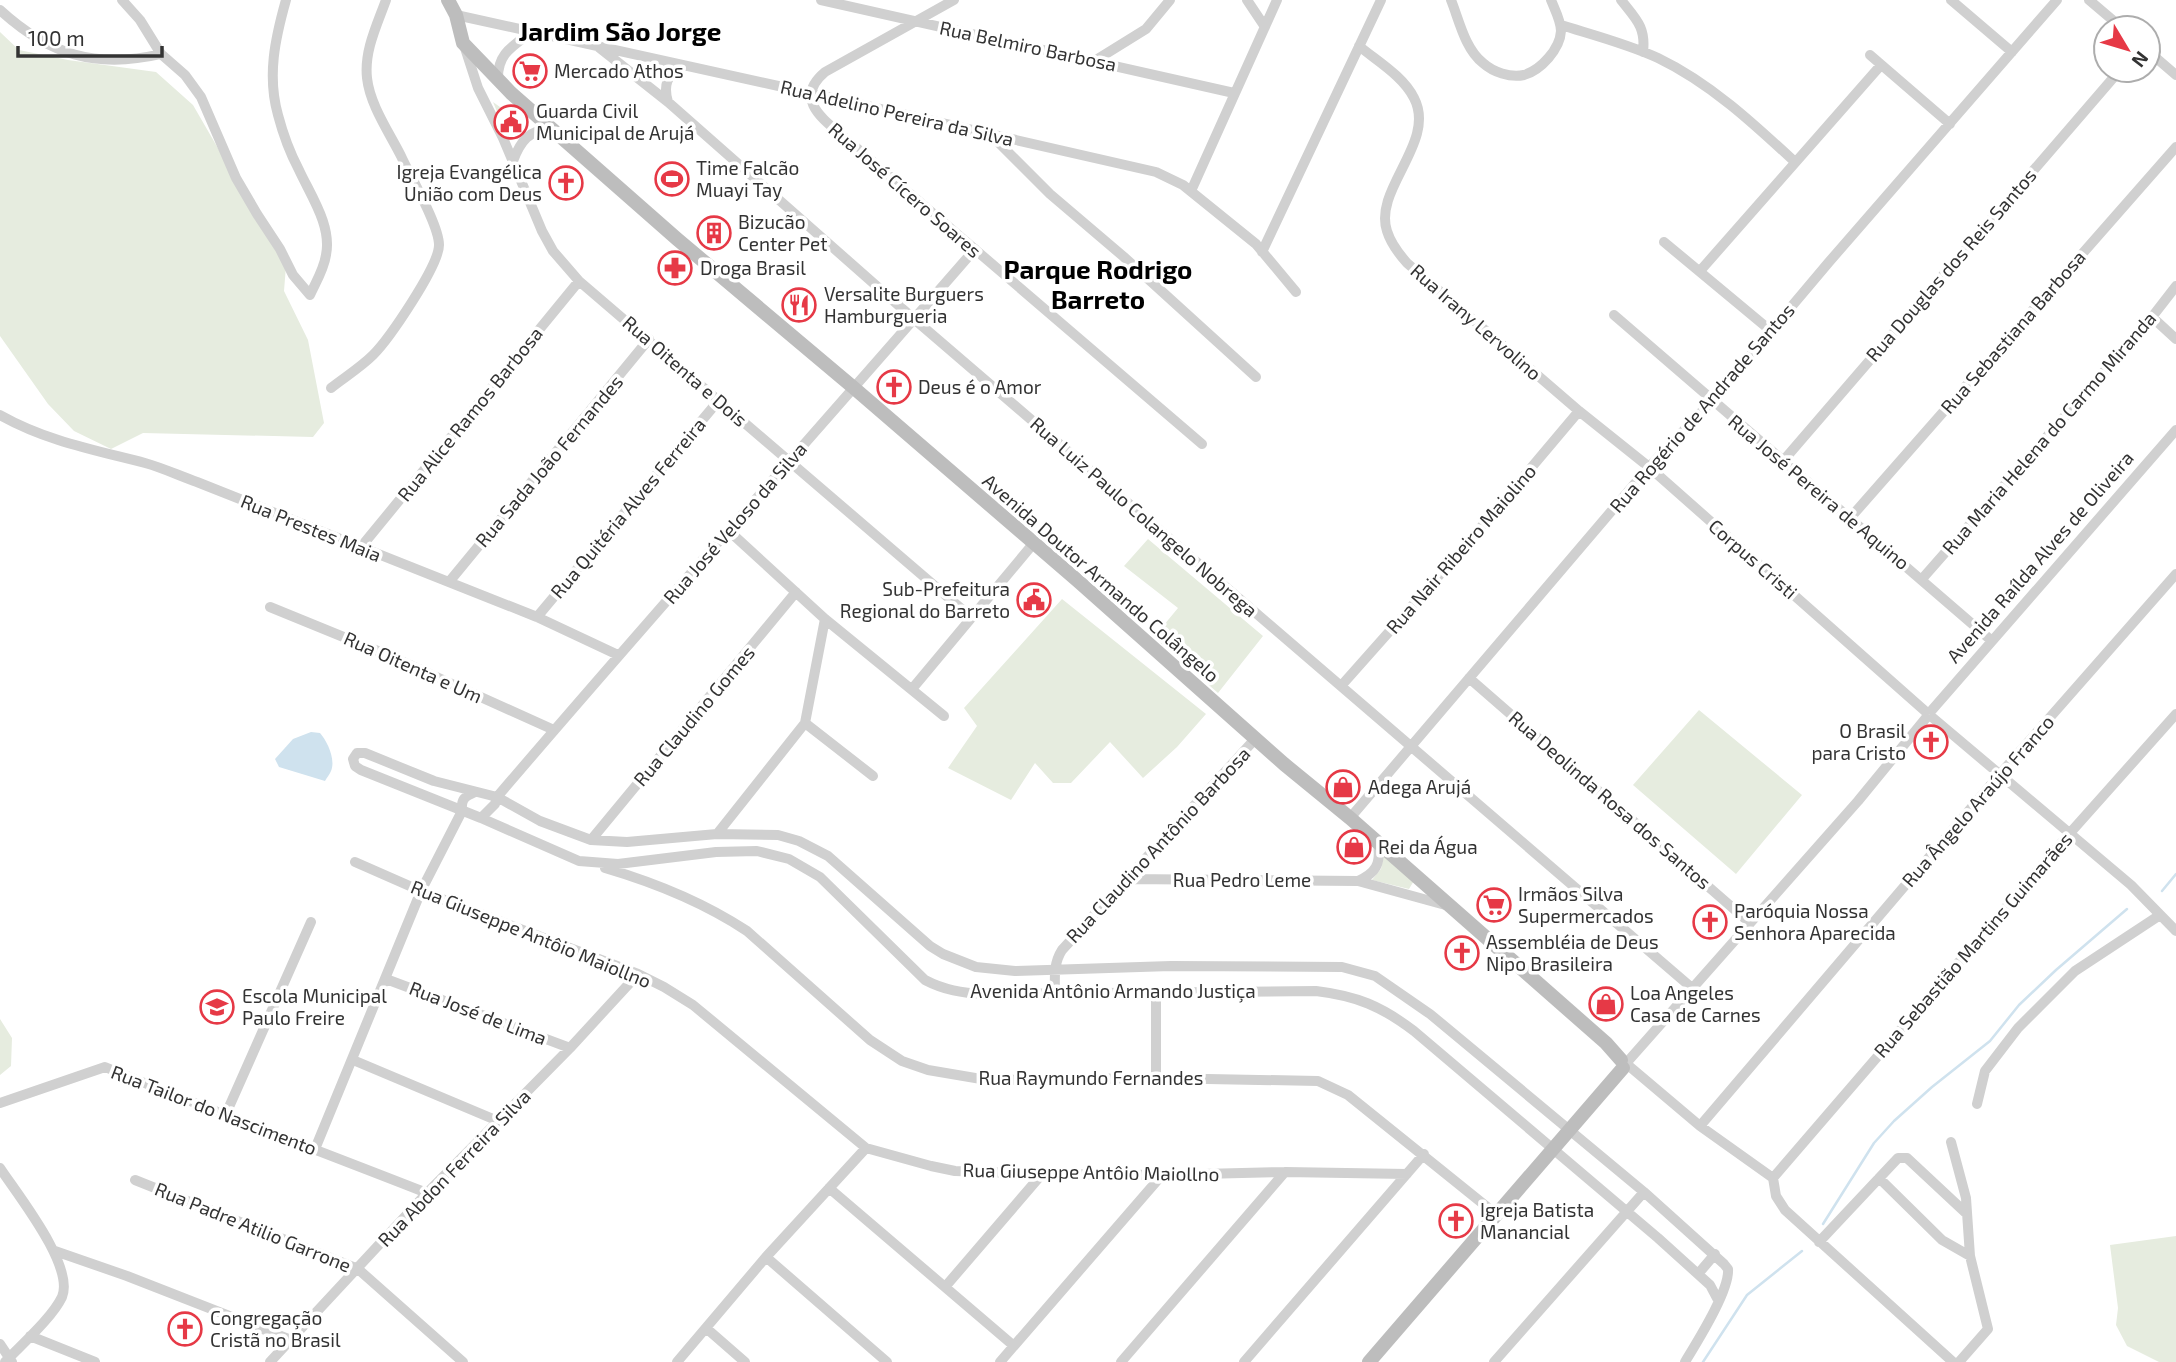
<svg xmlns="http://www.w3.org/2000/svg" width="2176" height="1362" font-family="'Exo 2',sans-serif">
<style>
.green{fill:#e6ecdf}
.water{fill:#cfe2ee}
.lines{fill:none;stroke-linecap:round;stroke-linejoin:round}
.stream{stroke:#cfe2ee;stroke-width:2.5}
.street{stroke:#d0d0d0;stroke-width:10}
.secondary{stroke:#bdbdbd;stroke-width:14}
.labels{text-anchor:middle;stroke-width:7;stroke-linejoin:round;paint-order:stroke}
.street-label{font-size:19px;fill:#333;stroke:#fff}
.poi-label{font-size:19px;fill:#333;stroke:#fff;text-anchor:start}
.district-label{font-size:26px;font-weight:bold;fill:#000;stroke:#fff}
</style>
<rect width="100%" height="100%" fill="#fff"/>
<path class="green" d="M0,32L19,50L68,60L156,72L193,105L286,266L284,291L308,340L324,423L313,437L143,433L111,449L74,431L48,404L0,336Z
M493,102L525,125L521,135L512,140L507,135Z
M1148,539L1263,636L1218,693L1154,637L1178,608L1124,566Z
M1062,599L1206,714L1177,747L1143,778L1110,742L1071,783H1053L1035,763L1011,800L948,768L977,726L964,708Z
M1699,710L1802,795L1736,874L1633,785Z
M1384,854L1415,879L1409,889L1372,880L1381,869Z
M0,1019L12,1038L11,1066L0,1075Z
M2176,1236V1362H2159L2127,1346L2116,1325L2118,1308L2110,1245Z"/>
<path class="water" d="M311,732L320,733C327,741 336,759 331,771C330,774 327,777 325,781L279,767L275,759L293,739Z"/>
<g class="lines">
<path class="stream" d="M2162,891L2176,874
M1823,1224L1874,1143L1894,1121L1932,1087L1990,1041L2019,1005L2056,970L2127,909
M1703,1362L1747,1295L1802,1251"/>
<path class="street" d="M122,0L140,20L161,54L185,75L201,97L236,178L257,214L280,249L293,275L310,295C316,282 324,269 326,255C332,226 311,196 299,170C290,153 283,134 278,115C267,76 275,39 286,0
M821,0L1234,93
M954,0L825,72C793,99 823,119 845,138L1202,444
M1247,0L1265,27
M1451,0C1459,20 1465,49 1483,63C1493,72 1510,78 1524,75C1541,70 1560,49 1561,31C1561,21 1555,10 1551,0
M1621,0C1636,19 1646,27 1643,52
M1951,0L2012,52
M2089,0L2122,28
M0,10C49,55 96,69 161,54
M456,15L810,93L1156,172L1183,185L1256,244L1296,292
M1561,25C1593,35 1628,44 1658,58C1710,83 1753,123 1795,162
M464,45L478,88L503,138L542,231L553,251L579,281L971,617
M596,45L668,102L914,319L1692,988
M1359,46C1377,61 1403,76 1414,98C1437,142 1373,189 1387,231C1391,244 1399,254 1407,263L1579,411L1649,467L1925,711
M2148,51L2176,75
M1870,55L1950,124
M1096,60L1146,29L1170,0
M498,80C497,53 513,46 533,31
M668,102C663,85 667,76 681,65
M990,134L1050,194L1124,257L1256,377
M513,161C520,142 529,129 552,129
M1191,191L1277,0
M1664,242L1771,331
M1262,252L1381,0
M1700,271L1881,65
M1614,315L1992,641
M2152,317L2176,339
M331,388C345,377 361,367 373,355C389,339 439,266 439,245C439,225 410,176 401,156C389,132 370,105 367,78C364,51 377,25 386,0
M0,415C46,441 95,450 145,463C163,468 180,476 197,482L537,617L618,655
M1783,461L2120,70
M1851,517L2176,147
M729,531L825,619L944,716
M361,547L579,281
M1922,579L2152,317L2176,286
M449,582L649,339
M270,607L390,656L554,730
M537,617L719,400
M1469,678L1750,923
M1341,686L1467,544L1579,411
M912,689L1033,544
M1932,710L2176,430
M1933,718L2131,885L2176,931
M805,723L873,776
M481,818L495,804L497,797C654,613 816,432 975,249
M1350,818L1649,467L1712,401L1829,262L2057,0
M717,834L805,723L825,619
M591,840L796,592
M355,862L421,891L638,974L664,987L693,1005L866,1148L931,1166L955,1171L1042,1174L1162,1175L1285,1172L1407,1174
M605,868C656,883 703,902 747,931L870,1040L902,1061L928,1070L987,1080L1156,1078L1318,1081L1348,1095L1497,1215
M1126,879L1358,881L1449,906
M1358,881C1376,873 1381,864 1378,844
M386,979L570,1048
M1055,993C1055,978 1053,964 1062,950L1256,738
M353,1060L498,1121
M1629,1060L1858,801L1926,718
M1629,1066L1700,1126L1773,1178L1776,1196L1785,1210L1953,1362
M1156,1078V991
M0,1103L105,1067C212,1111 320,1151 427,1193
M1977,1104L1985,1071L2018,1028L2075,971L2160,915
M225,1116L311,922
M1700,1126L2001,773L2176,574
M1951,1142L1966,1198L1970,1256L1988,1329L1959,1362
M315,1149L421,891L462,811C461,799 464,797 475,792
M0,1168C17,1194 75,1266 62,1297C52,1318 21,1345 5,1362
M1773,1178L2070,833L2176,714
M1879,1178L1942,1240L1970,1256
M135,1180L358,1269L463,1362
M829,1188L1014,1346
M1819,1242L1898,1158H1907L1967,1214
M55,1251L127,1276L291,1340
M766,1257L887,1362
M1698,1274L1715,1254
M945,1287L1042,1174
M706,1328L745,1362
M30,1336L95,1362
M0,1344L12,1362
M270,1362L427,1193L570,1048L638,974
M677,1362L766,1257L866,1148
M1000,1362L1162,1175
M1121,1362L1285,1172
M1244,1362L1424,1154
M1494,1362L1644,1192
M1685,1362C1697,1342 1730,1290 1728,1269L1724,1264L1644,1192L1430,1014L1375,976L1342,967L1171,966L1015,971L976,967L943,954L930,946L828,856L799,841L778,835L717,834L627,842L591,840L540,821L497,797L434,781L365,753H357L353,759L355,766L361,770L481,818L579,861L618,864L716,852L757,851L789,859L820,877L925,980C944,990 962,993 984,994L1316,991C1357,996 1381,1006 1414,1031L1658,1238L1710,1285L1718,1300"/>
<path class="secondary" d="M448,0L456,15L463,43L511,93L677,239L854,388L1078,581L1284,764L1350,818L1606,1043L1621,1060
M1369,1362L1623,1068"/>
</g>
<defs>
<symbol id="supermarket-ring" viewBox="-11 -11 22 22"><circle r="9.5" fill="#fff" stroke="#e63946" stroke-width="1.5"/><path d="M-6-5.5h2.5l.6 2H6L4.5 2H-2.5L-4.4-4H-6ZM-1.5 3.2a1.3 1.3 0 1 0 .1 0ZM3 3.2a1.3 1.3 0 1 0 .1 0Z" fill="#e63946"/></symbol>
<symbol id="civic-ring" viewBox="-11 -11 22 22"><circle r="9.5" fill="#fff" stroke="#e63946" stroke-width="1.5"/><path d="M-.6-6.5H3V-4.5H.6V-3L4-1V1h2V6H-6V1h2V-1L-.6-3ZM-1.2 2.5V6h2.4V2.5Z" fill="#e63946"/></symbol>
<symbol id="stadium-ring" viewBox="-11 -11 22 22"><circle r="9.5" fill="#fff" stroke="#e63946" stroke-width="1.5"/><path d="M0-5a6.5 5 0 1 0 0 10a6.5 5 0 1 0 0-10ZM-3.5-1.8h7v3.6h-7Z" fill="#e63946"/></symbol>
<symbol id="church-ring" viewBox="-11 -11 22 22"><circle r="9.5" fill="#fff" stroke="#e63946" stroke-width="1.5"/><path d="M-1.2-6h2.4v3.5h3.3v2.4h-3.3V6h-2.4V-.1h-3.3v-2.4h3.3Z" fill="#e63946"/></symbol>
<symbol id="building-ring" viewBox="-11 -11 22 22"><circle r="9.5" fill="#fff" stroke="#e63946" stroke-width="1.5"/><path d="M-4-6H4V6H1V3H-1V6H-4ZM-2.5-4.3h1.7v1.8h-1.7ZM.8-4.3h1.7v1.8H.8ZM-2.5-1h1.7V.8h-1.7ZM.8-1h1.7V.8H.8Z" fill="#e63946"/></symbol>
<symbol id="pharmacy-ring" viewBox="-11 -11 22 22"><circle r="9.5" fill="#fff" stroke="#e63946" stroke-width="1.5"/><path d="M-2-6h4v4h4v4h-4v4h-4v-4h-4v-4h4Z" fill="#e63946"/></symbol>
<symbol id="restaurant-ring" viewBox="-11 -11 22 22"><circle r="9.5" fill="#fff" stroke="#e63946" stroke-width="1.5"/><path d="M-5-6h1v4h1v-4h1v4h1v-4h1v5L-1.5 .5V6h-2V.5L-5-1ZM5-6V6H3V1.5H1.5Q1.5-4 5-6Z" fill="#e63946"/></symbol>
<symbol id="shop-ring" viewBox="-11 -11 22 22"><circle r="9.5" fill="#fff" stroke="#e63946" stroke-width="1.5"/><path d="M-5-2.5h2.3a2.7 3.5 0 0 1 5.4 0H5L5.5 6h-11ZM-1.5-2.5h3a1.5 2.3 0 0 0-3 0Z" fill="#e63946"/></symbol>
<symbol id="school-ring" viewBox="-11 -11 22 22"><circle r="9.5" fill="#fff" stroke="#e63946" stroke-width="1.5"/><path d="M0-5L7-2L0 1L-7-2ZM-4 1L0 2.5L4 1V4Q0 6-4 4Z" fill="#e63946"/></symbol>
</defs>
<g fill-rule="evenodd">
<use href="#supermarket-ring" x="511" y="52" width="38" height="38"/>
<use href="#civic-ring" x="492" y="103" width="38" height="38"/>
<use href="#stadium-ring" x="653" y="160" width="38" height="38"/>
<use href="#church-ring" x="547" y="164" width="38" height="38"/>
<use href="#building-ring" x="695" y="214" width="38" height="38"/>
<use href="#pharmacy-ring" x="656" y="249" width="38" height="38"/>
<use href="#restaurant-ring" x="780" y="286" width="38" height="38"/>
<use href="#church-ring" x="875" y="368" width="38" height="38"/>
<use href="#civic-ring" x="1015" y="581" width="38" height="38"/>
<use href="#church-ring" x="1912" y="723" width="38" height="38"/>
<use href="#shop-ring" x="1324" y="768" width="38" height="38"/>
<use href="#shop-ring" x="1335" y="828" width="38" height="38"/>
<use href="#supermarket-ring" x="1475" y="886" width="38" height="38"/>
<use href="#church-ring" x="1691" y="903" width="38" height="38"/>
<use href="#church-ring" x="1443" y="934" width="38" height="38"/>
<use href="#shop-ring" x="1587" y="985" width="38" height="38"/>
<use href="#school-ring" x="198" y="988" width="38" height="38"/>
<use href="#church-ring" x="1437" y="1202" width="38" height="38"/>
<use href="#church-ring" x="166" y="1310" width="38" height="38"/>
</g>
<g class="labels">
<g class="street-label">
<text transform="translate(1028 46) rotate(12)" y="7">Rua Belmiro Barbosa</text>
<text transform="translate(897 113) rotate(13)" y="7">Rua Adelino Pereira da Silva</text>
<text transform="translate(905 190) rotate(41)" y="7">Rua José Cícero Soares</text>
<text transform="translate(1951 265) rotate(-49)" y="7">Rua Douglas dos Reis Santos</text>
<text transform="translate(1476 322) rotate(41)" y="7">Rua Irany Lervolino</text>
<text transform="translate(2013 332) rotate(-49)" y="7">Rua Sebastiana Barbosa</text>
<text transform="translate(685 371) rotate(41)" y="7">Rua Oitenta e Dois</text>
<text transform="translate(1702 408) rotate(-49)" y="7">Rua Rogério de Andrade Santos</text>
<text transform="translate(470 414) rotate(-51)" y="7">Rua Alice Ramos Barbosa</text>
<text transform="translate(2049 433) rotate(-49)" y="7">Rua Maria Helena do Carmo Miranda</text>
<text transform="translate(549 461) rotate(-50)" y="7">Rua Sada João Fernandes</text>
<text transform="translate(1819 492) rotate(40)" y="7">Rua José Pereira de Aquino</text>
<text transform="translate(628 508) rotate(-50)" y="7">Rua Quitéria Alves Ferreira</text>
<text transform="translate(1144 517) rotate(41)" y="7">Rua Luiz Paulo Colangelo Nobrega</text>
<text transform="translate(735 523) rotate(-49)" y="7">Rua José Veloso da Silva</text>
<text transform="translate(311 528) rotate(22)" y="7">Rua Prestes Maia</text>
<text transform="translate(1461 549) rotate(-49)" y="7">Rua Nair Ribeiro Maiolino</text>
<text transform="translate(2040 557) rotate(-49)" y="7">Avenida Raílda Alves de Oliveira</text>
<text transform="translate(1753 559) rotate(41)" y="7">Corpus Cristi</text>
<text transform="translate(1101 578) rotate(41)" y="7">Avenida Doutor Armando Colângelo</text>
<text transform="translate(413 667) rotate(24)" y="7">Rua Oitenta e Um</text>
<text transform="translate(694 716) rotate(-50)" y="7">Rua Claudino Gomes</text>
<text transform="translate(1610 800) rotate(41)" y="7">Rua Deolinda Rosa dos Santos</text>
<text transform="translate(1978 801) rotate(-49)" y="7">Rua Ângelo Araújo Franco</text>
<text transform="translate(1158 845) rotate(-47)" y="7">Rua Claudino Antônio Barbosa</text>
<text x="1242" y="887">Rua Pedro Leme</text>
<text transform="translate(531 934) rotate(22)" y="7">Rua Giuseppe Antôio Maiollno</text>
<text transform="translate(1973 945) rotate(-49)" y="7">Rua Sebastião Martins Guimarães</text>
<text x="1113" y="998">Avenida Antônio Armando Justiça</text>
<text transform="translate(478 1013) rotate(21)" y="7">Rua José de Lima</text>
<text x="1091" y="1085">Rua Raymundo Fernandes</text>
<text transform="translate(214 1110) rotate(21)" y="7">Rua Tailor do Nascimento</text>
<text transform="translate(454 1168) rotate(-46)" y="7">Rua Abdon Ferreira Silva</text>
<text transform="translate(1091 1172) rotate(1)" y="7">Rua Giuseppe Antôio Maiollno</text>
<text transform="translate(253 1227) rotate(22)" y="7">Rua Padre Atilio Garrone</text>
</g>
<g class="poi-label">
<text x="554" y="78">Mercado Athos</text>
<text x="536" y="118">Guarda Civil<tspan x="536" dy="22">Municipal de Arujá</tspan></text>
<text x="696" y="175">Time Falcão<tspan x="696" dy="22">Muayi Tay</tspan></text>
<text x="542" y="179" text-anchor="end">Igreja Evangélica<tspan x="542" dy="22">União com Deus</tspan></text>
<text x="738" y="229">Bizucão<tspan x="738" dy="22">Center Pet</tspan></text>
<text x="700" y="275">Droga Brasil</text>
<text x="824" y="301">Versalite Burguers<tspan x="824" dy="22">Hamburgueria</tspan></text>
<text x="918" y="394">Deus é o Amor</text>
<text x="1010" y="596" text-anchor="end">Sub-Prefeitura<tspan x="1010" dy="22">Regional do Barreto</tspan></text>
<text x="1906" y="738" text-anchor="end">O Brasil<tspan x="1906" dy="22">para Cristo</tspan></text>
<text x="1368" y="794">Adega Arujá</text>
<text x="1378" y="854">Rei da Água</text>
<text x="1518" y="901">Irmãos Silva<tspan x="1518" dy="22">Supermercados</tspan></text>
<text x="1734" y="918">Paróquia Nossa<tspan x="1734" dy="22">Senhora Aparecida</tspan></text>
<text x="1486" y="949">Assembléia de Deus<tspan x="1486" dy="22">Nipo Brasileira</tspan></text>
<text x="1630" y="1000">Loa Angeles<tspan x="1630" dy="22">Casa de Carnes</tspan></text>
<text x="242" y="1003">Escola Municipal<tspan x="242" dy="22">Paulo Freire</tspan></text>
<text x="1480" y="1217">Igreja Batista<tspan x="1480" dy="22">Manancial</tspan></text>
<text x="210" y="1325">Congregação<tspan x="210" dy="22">Cristã no Brasil</tspan></text>
</g>
<g class="district-label">
<text x="620" y="41">Jardim São Jorge</text>
<text x="1098" y="279">Parque Rodrigo<tspan x="1098" dy="30">Barreto</tspan></text>
</g>
</g>
<g transform="translate(2127 49) rotate(128)"><circle r="33" fill="#ffffff" stroke="#adadad" stroke-width="2"/>
<path d="M0-5L12 26L0 18L-12 26Z" fill="#e63946"/>
<text y="-10" font-size="19" font-weight="bold" text-anchor="middle" fill="#333333">N</text>
</g>
<path d="M18 46v10h144v-10" fill="none" stroke="#333333" stroke-width="3.5"/>
<text x="28" y="46" font-size="21" fill="#333333" stroke="#ffffff" stroke-width="5" paint-order="stroke">100 m</text>
</svg>
